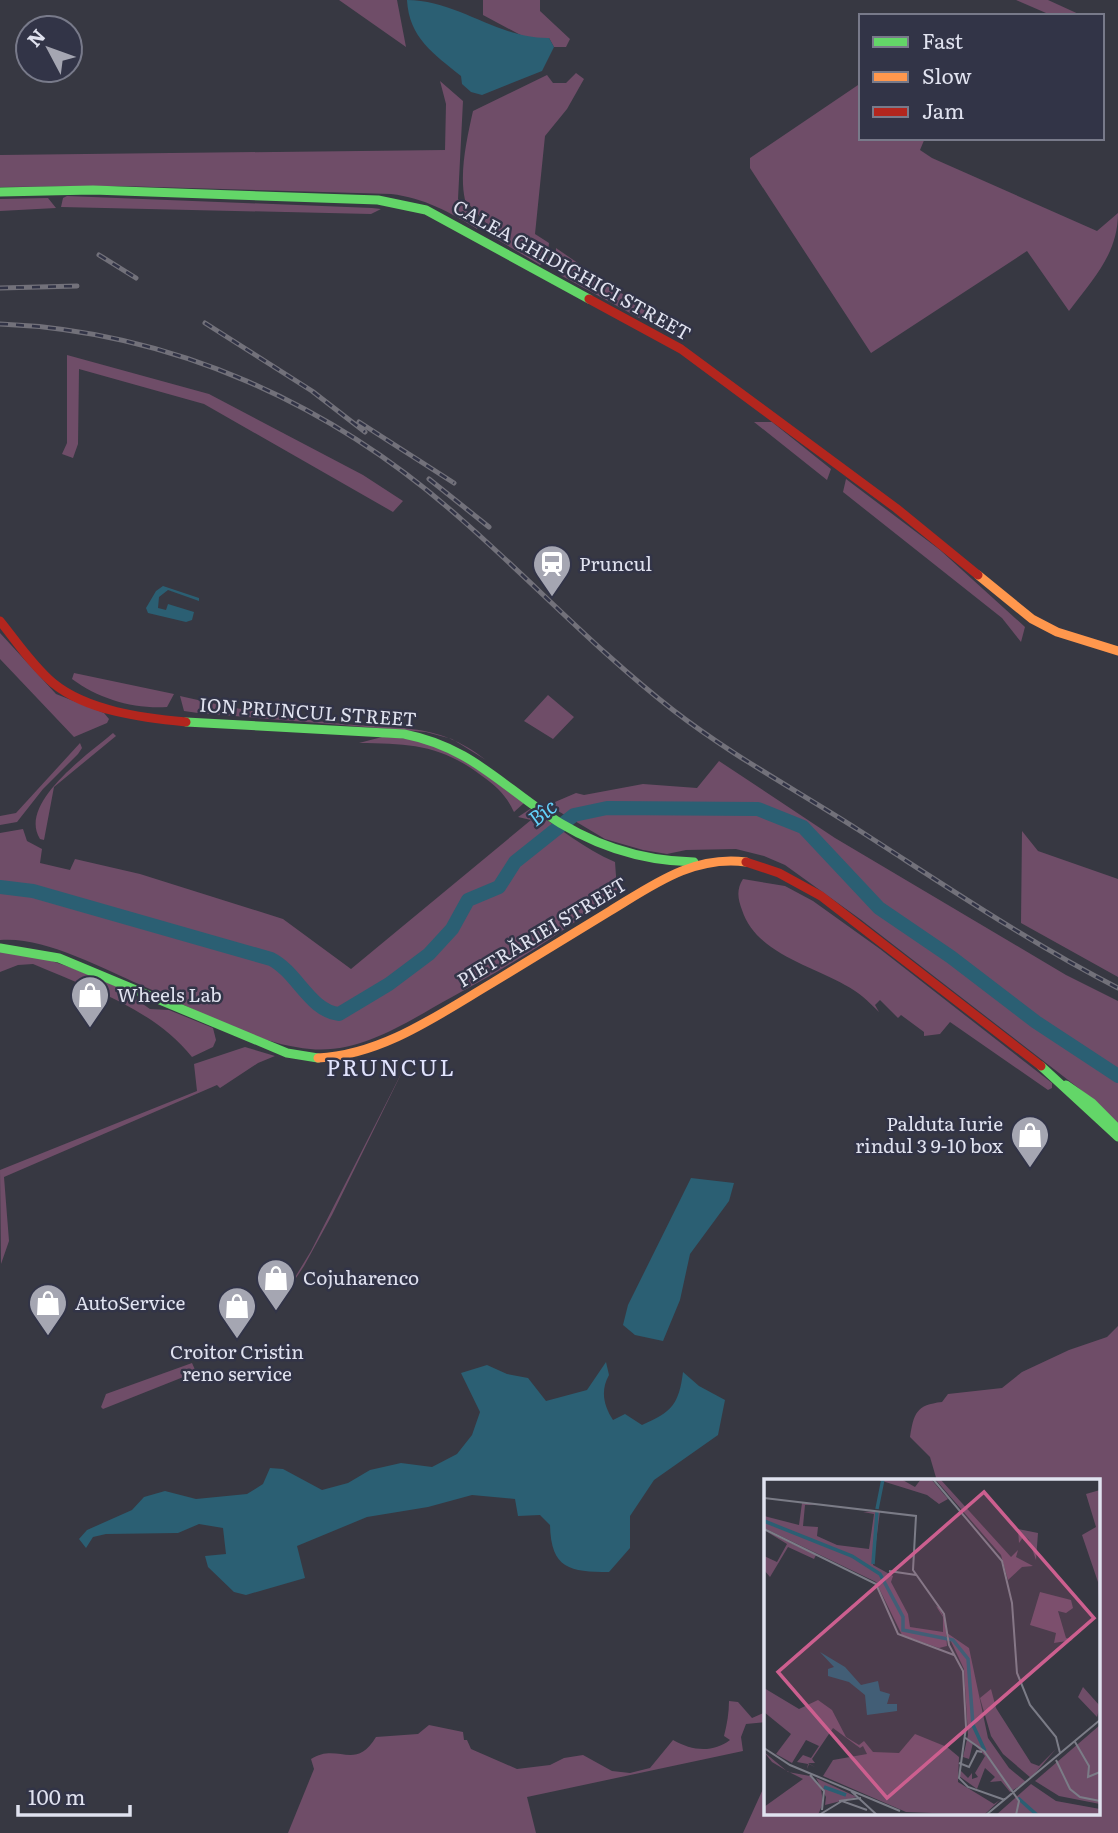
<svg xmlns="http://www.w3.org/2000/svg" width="1118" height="1833" font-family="Literata,serif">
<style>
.green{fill:#6f4d68}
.water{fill:#2b5f73}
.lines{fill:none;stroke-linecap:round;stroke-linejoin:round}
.river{stroke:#2b5f73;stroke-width:14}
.fast{stroke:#63d668;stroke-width:9}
.slow{stroke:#ff974d;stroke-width:9}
.jam{stroke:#b3261e;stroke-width:9}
.rail-casing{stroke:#72717a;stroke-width:5}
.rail{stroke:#323447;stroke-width:2.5;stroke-dasharray:8;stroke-linecap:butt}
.labels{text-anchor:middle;stroke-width:5;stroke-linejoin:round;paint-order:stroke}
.street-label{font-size:19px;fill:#e0e2ef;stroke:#323447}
.poi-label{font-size:19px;fill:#e0e2ef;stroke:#323447;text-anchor:start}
.water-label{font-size:21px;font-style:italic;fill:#62d0f9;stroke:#323447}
.quarter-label{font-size:23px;letter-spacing:2px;fill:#e0e2fc;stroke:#323447}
.inset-river{fill:none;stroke:#2b5f73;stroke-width:3.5}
.inset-road{fill:none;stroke:#7b7c87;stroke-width:2}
.view{fill:#cc5f8f;fill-opacity:0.15;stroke:#cc5f8f;stroke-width:3.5}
.inset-edge{fill:none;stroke:#e0e2ef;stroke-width:3.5}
</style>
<rect width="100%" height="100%" fill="#373842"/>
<path class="green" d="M339,0H397L406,47Z
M483,0H540V11L570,39L566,47H554L549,38L528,39L483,15Z
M1016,0H1048L1083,16H1053Z
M576,73L584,79L567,109L545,136L535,234L549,243L547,261L540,265L488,234L487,224L465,200C459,173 467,138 473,111L547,75L553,83H566Z
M440,81L463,101L458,199L479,225L477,229C450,212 424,198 391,194L120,186L0,187V155L445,150L446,104Z
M861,83V138H925L920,150L932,158L1097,231L1118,213C1118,254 1093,279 1069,311L1027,251L871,353L750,168V158Z
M67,196L372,208L381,209L371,214L61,207L63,198Z
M48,198L56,208L0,211V199Z
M556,248L656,317L651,320L641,319L562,276L556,268Z
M67,355L209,394L363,475L403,501L393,512L204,404L79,369L78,444L73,458L62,454L67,443Z
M754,422H772L831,469L827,480Z
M846,479L940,550L1025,627L1021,642L1002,618L843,492Z
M0,633L56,694L104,713L109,719L107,723L74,737L0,659Z
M74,673L174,694L167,707C133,709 99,699 72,679Z
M548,695L574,717L553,739L524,721Z
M180,696C231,708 281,717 333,723C392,730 436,720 486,760L452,739L426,732L198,713L184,711Z
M113,733L116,736L54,787L44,840L40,839C17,803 91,752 113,733Z
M382,737C447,738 476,764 524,803L514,812C506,795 497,787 482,776C440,744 410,744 359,743Z
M80,743L82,748L78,754L43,789L17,822L0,825V816L16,813Z
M719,761L835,838L1066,975L1118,1001V1124L1081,1090L860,919L785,865L764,856L736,849L686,850L667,854L643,850L605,839L548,805L576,793L584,795L643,784L697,788Z
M530,809C559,827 584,849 615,862L617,890C561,935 514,963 452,997C408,1021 362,1054 310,1049C251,1043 194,1008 141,985C102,968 43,936 0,940V833L23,829L27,841L42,849L40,863L70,870L75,859L140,874L283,919L351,969L531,820L518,817Z
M1022,831L1038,851L1118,879V977L1021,923Z
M743,879L785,886L813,901L880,949L1052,1083V1088L1048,1090L950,1022L940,1034L924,1036V1032L901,1015L898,1018L880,1000L875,1005L879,1012C868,1001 859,992 845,985C810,965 756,953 742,910C738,899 736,890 743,879Z
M0,951L40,957L75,969L118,987L150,1009L169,1010L213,1028L216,1040L213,1047L192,1057C153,1008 88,988 33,964L18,965L0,972Z
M245,1047L275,1056L258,1063L220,1088L217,1085L4,1177L9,1241L1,1264L0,1170L197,1091L194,1064Z
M406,1064L332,1215L304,1266L280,1302L311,1251Z
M1118,1326V1833H743L763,1789L766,1790V1814H1099V1481H937L930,1457L910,1437C914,1413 916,1405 942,1402L948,1394L1002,1388L1022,1372L1069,1350L1107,1337Z
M192,1363L196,1372L103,1409L101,1407L106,1394Z
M729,1701L738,1702L752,1718L766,1712V1722L746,1724L741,1737L743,1751L527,1797L536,1833H288L314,1769L311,1759C338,1742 355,1772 376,1737L418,1734L429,1725L463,1732L464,1740H467L471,1749L517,1769L550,1765L564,1758L583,1755L612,1771L630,1773L650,1768L673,1740C692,1751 713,1753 730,1740L724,1736C727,1724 729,1713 729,1701Z"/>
<path class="water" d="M407,0C458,0 498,39 549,38L554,47L542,71L482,95L471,92L462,84L461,76C434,54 409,38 407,0Z
M163,586L199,598V601L168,590L159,597L158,608L166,610L168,604L194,612L192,620L186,622L148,613L146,608L156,591Z
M691,1178L734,1183L729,1201L690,1254L680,1300L663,1341L635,1335L623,1325L628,1305Z
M606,1362L609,1375C600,1391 604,1406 613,1420L625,1414L642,1425C672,1412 679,1404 683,1372L699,1386L725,1400L718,1435L654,1480L630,1516V1548L609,1572C570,1572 551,1569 550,1525L540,1515L518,1516L515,1499L472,1495L428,1507L367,1517L297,1546L305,1578L246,1595L234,1592L208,1567L205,1556L226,1554L223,1528L199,1524L178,1533L106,1534L93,1537L86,1548L79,1539L87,1530L132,1510L144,1497L165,1491L196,1499L247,1494L263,1484L270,1468L283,1469L322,1490L348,1483L370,1470L401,1463L432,1467L457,1454L472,1435L480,1412L461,1373L487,1365L507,1374L528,1378L546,1401L587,1390Z"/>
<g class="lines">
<path class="river" d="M0,887L33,891L271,959C297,972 310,1011 339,1014L389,984L429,954L452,929L468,900L499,887L515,862L574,815L607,808L758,809L803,827L879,908L951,957L1036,1022L1118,1076"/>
<path class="fast" d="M0,192L93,190L378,200L426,210L589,299
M186,722L404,734C465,746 494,778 543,812C589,844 638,861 694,862
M0,948L59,958L287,1053L318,1058
M1041,1066L1118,1137
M1066,1085L1092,1103L1118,1129"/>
<path class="slow" d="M978,575L1032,619L1057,632L1118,651
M318,1058C382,1055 438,1015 492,983C531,959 570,935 610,911C653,885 693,855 746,862"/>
<path class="jam" d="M589,299L681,349L896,508L978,575
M0,621C17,642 32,665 53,683C87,711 143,718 186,722
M746,862L779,873L821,896L1041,1066"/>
<defs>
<path id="rail" d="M99,255L136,278
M0,288L77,286
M205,323L312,391L365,432
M0,324C173,331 333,405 461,519C533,582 598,652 673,710C731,755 796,790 857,829C943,884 1028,942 1118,988
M359,422L454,483
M429,479L489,527"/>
</defs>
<use href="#rail" class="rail-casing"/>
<use href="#rail" class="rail"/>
</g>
<defs>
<symbol id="station-pin" viewBox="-11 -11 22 30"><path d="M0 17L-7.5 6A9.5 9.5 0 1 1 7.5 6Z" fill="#a5a6b2" stroke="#323447"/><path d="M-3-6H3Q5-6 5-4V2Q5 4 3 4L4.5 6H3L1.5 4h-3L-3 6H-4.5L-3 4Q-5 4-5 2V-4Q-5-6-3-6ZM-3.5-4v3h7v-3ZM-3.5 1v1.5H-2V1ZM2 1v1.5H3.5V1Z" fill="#fff"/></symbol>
<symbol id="shop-pin" viewBox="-11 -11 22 30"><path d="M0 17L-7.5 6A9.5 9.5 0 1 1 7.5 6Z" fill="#a5a6b2" stroke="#323447"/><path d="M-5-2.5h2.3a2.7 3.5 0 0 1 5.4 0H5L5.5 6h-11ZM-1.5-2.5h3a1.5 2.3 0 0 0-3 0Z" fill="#fff"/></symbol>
</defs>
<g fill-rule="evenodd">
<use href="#station-pin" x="530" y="542" width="44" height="60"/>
<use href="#shop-pin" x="68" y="973" width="44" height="60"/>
<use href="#shop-pin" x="1008" y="1113" width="44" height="60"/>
<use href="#shop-pin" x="254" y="1256" width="44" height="60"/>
<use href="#shop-pin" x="26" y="1281" width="44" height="60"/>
<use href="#shop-pin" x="215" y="1284" width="44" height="60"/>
</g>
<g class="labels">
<g class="street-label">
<text transform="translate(572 270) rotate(29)" y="7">CALEA GHIDIGHICI STREET</text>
<text transform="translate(308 712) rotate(4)" y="7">ION PRUNCUL STREET</text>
<text transform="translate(542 932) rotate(-31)" y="7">PIETRĂRIEI STREET</text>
</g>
<g class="poi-label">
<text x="579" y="571">Pruncul</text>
<text x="117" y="1002">Wheels Lab</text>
<text x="1003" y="1131" text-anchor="end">Palduta Iurie<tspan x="1003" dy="22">rindul 3 9-10 box</tspan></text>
<text x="303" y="1285">Cojuharenco</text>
<text x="75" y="1310">AutoService</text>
<text x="237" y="1359" text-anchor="middle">Croitor Cristin<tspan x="237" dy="22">reno service</tspan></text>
</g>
<g class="water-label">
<text transform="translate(543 813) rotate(-38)" y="7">Bîc</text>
</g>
<g class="quarter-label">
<text x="391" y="1076">PRUNCUL</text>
</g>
</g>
<g transform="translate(764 1479)">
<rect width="336" height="336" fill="#373842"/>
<path d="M137,0L151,8L157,0H167L184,20L175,25L163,16L115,1ZM171,0L177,1L247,78L254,71L252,78L269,87L258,88L244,101L237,76ZM336,11V140L334,103L318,56L332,48L322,15ZM38,24L54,26H41L39,47L54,48L53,57L73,66L105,70L110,35L99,33L116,32L109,86L129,97L127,103L144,135L146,148L179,153V138L172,127L175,129L181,140L183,167L175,169L138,156L112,103L0,49V37L35,46ZM254,50L274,54L272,81L265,61L260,57L255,64ZM0,51L52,76L50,80L24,68L6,98L0,91V77L13,83L23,65ZM276,113L307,121L309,129L302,134L294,132L302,159L309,161L290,164L292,154L266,146ZM183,154L205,169L224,259L245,289L262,303L246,313L237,302L226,303L231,298L221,289L213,310L195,297L196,291L204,299L208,294V300L214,298L211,294L221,277L209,264L205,280L199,278L204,256L200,190ZM319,208L336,227L333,238L314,218ZM0,209L35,230L54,221L68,231L82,258L95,266L100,262L109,273L135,274L151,255L183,268L195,278L194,303L230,325L236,321L220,336L142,333L59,297L69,281L103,275L99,267L96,269L69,249L48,280L51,284H44L51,288L45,285L43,290L44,285L33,283L39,276L47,279L55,267L42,261L28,284L12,275L27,255L0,233ZM227,210L232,229L267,284L275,287L292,270L267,299L239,275L227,257L216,219ZM336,246V325L295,317L271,302ZM0,273L24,293L46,297L57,309L59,324L54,336H0V328L39,300L23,292L8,283ZM52,299L93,318L61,326L62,318ZM267,305L292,322L336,330V336H232Z" fill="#6f4d68"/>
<path d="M56,173L81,188L97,206L114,202L116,212L126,215L123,225H133V232L103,236L101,216L85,203L64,197V190L70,188Z" fill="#2b5f73"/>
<path class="inset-river" d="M113,30L119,0M0,42L88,77L116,95L139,138V151L189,161L204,180L209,246L221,272M109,85L113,33M60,308L82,316M254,319L273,336"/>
<path class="inset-road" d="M169,0L238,82L248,124L253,194L266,226L292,258L296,274M0,19L152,37L149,91L180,135L185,166L199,192L202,248L195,299L204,308L241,321M0,50L112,105L134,155L190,176M125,92L152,96M200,258L220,272L255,322L252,336M311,263L325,287L324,298L336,293M0,269L26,286L136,332M292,281L306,310L316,318L336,322M195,284L205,288L213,272L218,273M46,296L60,312L58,331M87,312L113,336M75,322L97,319M55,336L78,322L103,331M222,336L336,241"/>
<path class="view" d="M220,13L330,139L123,319L14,193Z"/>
<rect width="336" height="336" class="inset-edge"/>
</g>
<rect x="859" y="14" width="245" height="126" fill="#323447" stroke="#787a8a" stroke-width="2"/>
<rect x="873" y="37" width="35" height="10" fill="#63d668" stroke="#787a8a" stroke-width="2"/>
<text x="922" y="49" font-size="21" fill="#e0e2ef">Fast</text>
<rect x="873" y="72" width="35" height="10" fill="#ff974d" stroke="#787a8a" stroke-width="2"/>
<text x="922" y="84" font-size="21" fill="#e0e2ef">Slow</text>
<rect x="873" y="107" width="35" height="10" fill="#b3261e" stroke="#787a8a" stroke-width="2"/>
<text x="922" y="119" font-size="21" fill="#e0e2ef">Jam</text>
<g transform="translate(49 49) rotate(311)"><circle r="33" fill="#323447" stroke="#787a8a" stroke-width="2"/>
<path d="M0-5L12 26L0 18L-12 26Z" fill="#a5a6b2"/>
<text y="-10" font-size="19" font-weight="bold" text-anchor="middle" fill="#e0e2ef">N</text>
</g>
<path d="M18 1805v10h112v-10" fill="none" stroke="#e0e2ef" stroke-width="3.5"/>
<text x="28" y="1805" font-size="21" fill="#e0e2ef" stroke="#323447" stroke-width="5" paint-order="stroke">100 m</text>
</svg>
